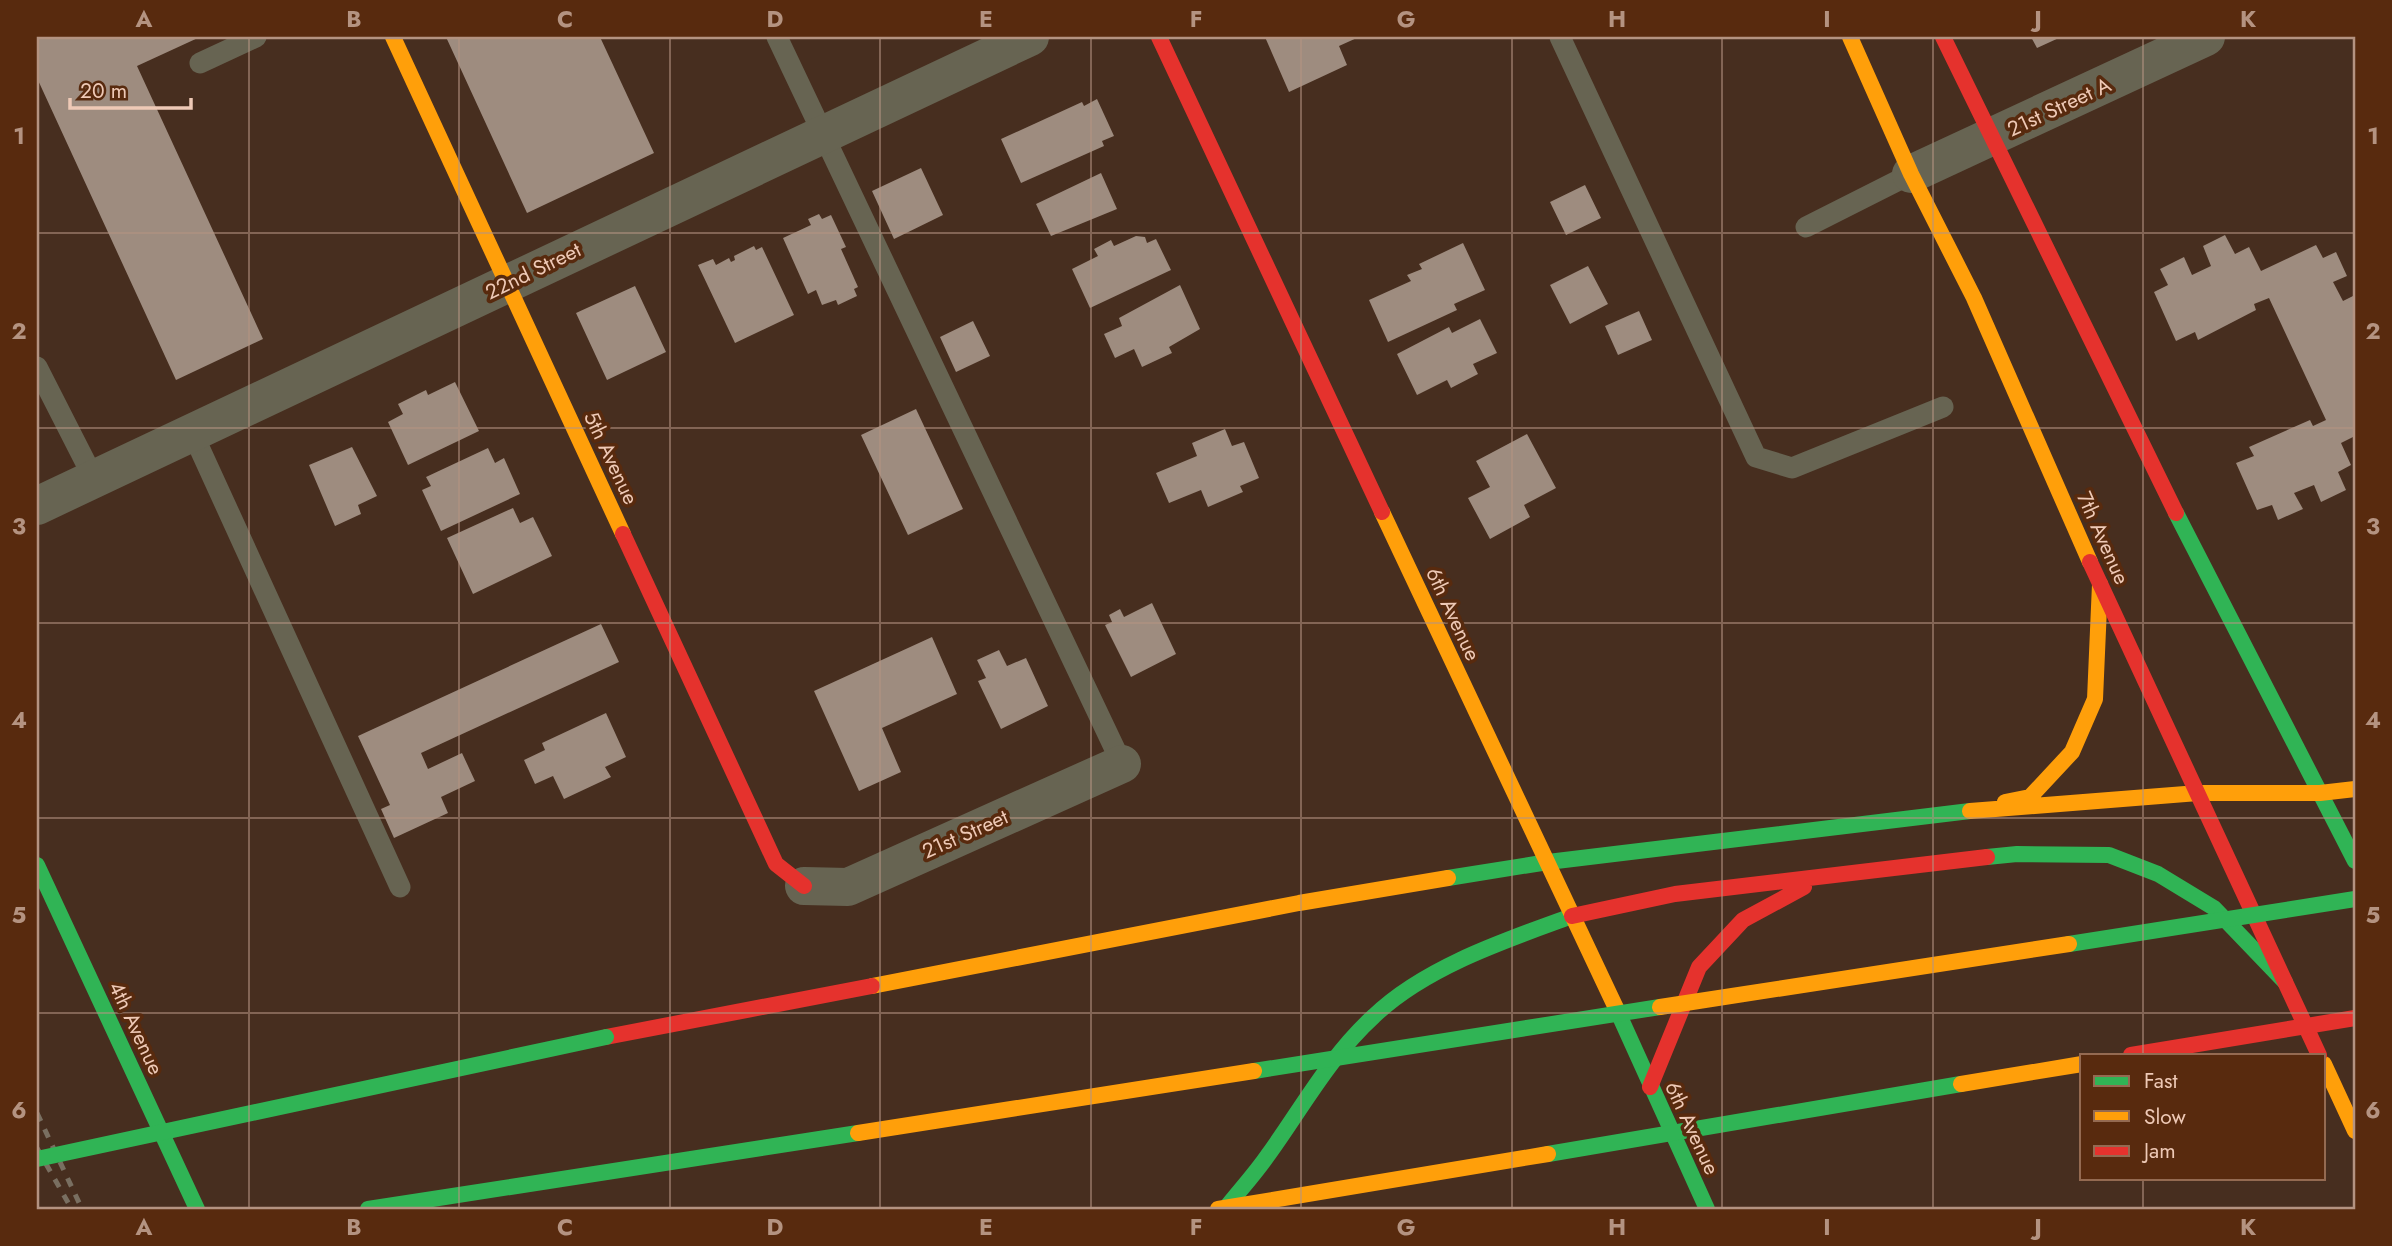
<svg xmlns="http://www.w3.org/2000/svg" width="2392" height="1246" font-family="Jost,sans-serif">
<style>
.building{fill:#9e8c7f}
.lines{fill:none;stroke-linecap:round;stroke-linejoin:round}
.lane{stroke:#676452;stroke-width:21}
.street{stroke:#676452;stroke-width:38}
.fast{stroke:#30b455;stroke-width:16}
.slow{stroke:#ff9f0a;stroke-width:16}
.jam{stroke:#e5322d;stroke-width:16}
.rail{stroke:#796f61;stroke-width:5;stroke-dasharray:9 9;stroke-linecap:butt}
.fast-bridge{stroke:#30b455;stroke-width:16}
.slow-bridge{stroke:#ff9f0a;stroke-width:16}
.jam-bridge{stroke:#e5322d;stroke-width:16}
.grid{fill:none;stroke:#b49381;stroke-width:2;stroke-opacity:0.55}
.labels{text-anchor:middle;stroke-width:7;stroke-linejoin:round;paint-order:stroke}
.street-label{font-size:21px;fill:#eec9b6;stroke:#582a0e}
.neatline{fill:none;stroke:#b49381;stroke-width:2.5}
.grid-label{font-size:23px;text-anchor:middle;font-weight:bold;fill:#b49381}
</style>
<rect width="100%" height="100%" fill="#472e1f"/>
<path class="building" d="M37,37H200L137,66L263,339L176,380L37,78Z
M446,37H600L654,153L527,213Z
M1265,37H1359L1339,46L1347,65L1289,92Z
M2031,37H2061L2037,48Z
M1097,99L1114,136L1102,141L1104,146L1021,183L1001,139L1082,102L1084,106Z
M921,168L943,215L894,239L872,191Z
M1101,173L1117,209L1051,236L1036,204Z
M1585,185L1601,218L1566,235L1550,202Z
M819,214L822,219L831,215L846,247L841,249L858,287L854,289L857,296L838,305L836,300L822,305L816,290L808,294L783,238L811,225L808,219Z
M2225,235L2235,254L2249,247L2261,271L2316,245L2323,258L2336,252L2347,276L2333,282L2343,301L2355,295V323L2353,324L2355,329V436L2341,443L2351,465L2338,472L2346,490L2321,502L2314,485L2294,493L2303,509L2278,520L2272,505L2257,510L2236,463L2254,456L2249,447L2310,420L2313,426L2326,420L2269,298L2254,304L2256,310L2198,340L2195,332L2176,341L2154,292L2168,285L2160,269L2184,257L2192,275L2211,266L2203,246Z
M1136,236L1145,237L1147,243L1156,239L1171,270L1090,308L1072,269L1098,256L1094,249L1111,240L1114,246Z
M1463,243L1485,290L1454,304L1457,310L1388,342L1369,300L1411,281L1407,275L1422,269L1419,264Z
M754,246L756,250L762,247L794,315L735,343L698,265L713,259L716,265L729,258L731,262L735,260L734,256Z
M1588,266L1608,304L1570,324L1550,285Z
M1180,285L1200,329L1169,347L1172,353L1142,367L1134,349L1115,358L1104,334L1122,326L1119,318Z
M635,286L666,352L607,380L576,313Z
M1639,311L1652,340L1618,355L1605,326Z
M1480,319L1497,353L1473,364L1478,374L1451,388L1447,380L1417,395L1397,354L1449,327L1452,333Z
M973,321L990,356L956,372L940,337Z
M455,382L479,431L408,465L388,422L403,414L398,404L426,390L428,395Z
M916,409L963,509L908,535L861,435Z
M1225,429L1232,446L1244,442L1259,478L1240,486L1243,492L1208,507L1201,490L1169,503L1156,473L1197,456L1192,443Z
M1527,434L1556,488L1524,505L1530,517L1490,539L1468,498L1490,487L1476,461Z
M352,447L377,496L358,505L361,514L335,526L309,465Z
M488,448L495,463L504,458L520,494L441,531L422,490L431,486L426,477Z
M513,508L520,523L533,517L552,556L473,594L447,538Z
M1152,603L1176,654L1131,677L1105,625L1112,622L1109,615L1120,609L1124,617Z
M601,624L619,662L421,753L428,769L462,753L475,781L441,797L448,813L394,838L381,809L390,805L358,736Z
M932,637L957,694L882,728L901,772L859,791L814,691Z
M999,650L1007,666L1026,658L1048,706L1001,729L978,681L986,678L977,660Z
M606,713L626,757L605,767L611,777L564,799L553,776L535,784L524,760L545,750L542,743Z"/>
<g class="lines">
<path class="lane" d="M777,37L1122,764
M1560,37L1756,457L1792,468L1943,407
M200,63L256,37
M1806,227L1911,174
M37,367L94,479
M193,434L400,887"/>
<path class="street" d="M1911,174L2206,37
M37,506L1030,37
M804,886L848,887L1122,764"/>
<path class="fast" d="M2176,513L2355,861
M1987,857L2017,854L2109,855L2158,874L2214,908L2285,982
M37,865L197,1209
M1448,878L1548,862L1970,811
M1616,1008L1707,1209
M1225,1209C1239,1191 1255,1174 1268,1155C1302,1108 1330,1056 1374,1016C1425,967 1506,940 1572,916"/>
<path class="slow" d="M393,37L623,534
M1850,37L1911,174L1974,298L2090,562
M1382,512L1616,1008
M2005,802L2030,797L2072,752L2095,699L2100,584
M1970,811L2198,793H2320L2355,789
M872,986L1299,903L1448,878
M2324,1064L2355,1131"/>
<path class="jam" d="M1159,37L1382,512
M1943,37L2176,513
M623,534L776,864L804,886
M2090,562L2319,1055
M1572,916L1675,894L1987,857
M606,1037L872,986
M1650,1087L1699,967L1743,920L1804,887"/>
<path class="rail" d="M37,1113L82,1209
M37,1148L70,1206"/>
<path class="fast-bridge" d="M2069,944L2355,899
M1254,1071L1660,1007
M1548,1154L1961,1084
M37,1159L606,1037
M368,1209L858,1133"/>
<path class="slow-bridge" d="M1660,1007L2069,944
M1961,1084L2082,1064
M858,1133L1254,1071
M1218,1209L1548,1154"/>
<path class="jam-bridge" d="M2131,1055L2355,1018"/>
</g>
<path class="grid" d="M249,37V1209M459,37V1209M670,37V1209M880,37V1209M1091,37V1209M1301,37V1209M1512,37V1209M1722,37V1209M1933,37V1209M2143,37V1055M37,233H2355M37,428H2355M37,623H2355M37,818H2355M37,1013H2355M2143,1178V1209"/>
<g class="labels">
<g class="street-label">
<text transform="translate(2059 107) rotate(-25)" y="7">21st Street A</text>
<text transform="translate(533 271) rotate(-26)" y="7">22nd Street</text>
<text transform="translate(611 458) rotate(65)" y="7">5th Avenue</text>
<text transform="translate(2103 538) rotate(66)" y="7">7th Avenue</text>
<text transform="translate(1453 614) rotate(65)" y="7">6th Avenue</text>
<text transform="translate(965 834) rotate(-24)" y="7">21st Street</text>
<text transform="translate(136 1028) rotate(65)" y="7">4th Avenue</text>
<text transform="translate(1692 1128) rotate(65)" y="7">6th Avenue</text>
</g>
</g>
<rect width="2392" height="1246" fill="none" stroke="#582a0e" stroke-width="77"/>
<rect x="2080" y="1054" width="245" height="126" fill="#582a0e" stroke="#946a51" stroke-width="2"/>
<rect x="2094" y="1076" width="35" height="10" fill="#30b455" stroke="#946a51" stroke-width="2"/>
<text x="2144" y="1088" font-size="21" fill="#eec9b6">Fast</text>
<rect x="2094" y="1111" width="35" height="10" fill="#ff9f0a" stroke="#946a51" stroke-width="2"/>
<text x="2144" y="1124" font-size="21" fill="#eec9b6">Slow</text>
<rect x="2094" y="1146" width="35" height="10" fill="#e5322d" stroke="#946a51" stroke-width="2"/>
<text x="2144" y="1158" font-size="21" fill="#eec9b6">Jam</text>
<path d="M70 98v10h121v-10" fill="none" stroke="#eec9b6" stroke-width="3.5"/>
<text x="80" y="98" font-size="21" fill="#eec9b6" stroke="#582a0e" stroke-width="5" paint-order="stroke">20 m</text>
<rect x="38" y="38" width="2316" height="1170" class="neatline"/>
<g class="grid-label">
<text x="144" y="27">A</text>
<text x="354" y="27">B</text>
<text x="565" y="27">C</text>
<text x="775" y="27">D</text>
<text x="986" y="27">E</text>
<text x="1196" y="27">F</text>
<text x="1406" y="27">G</text>
<text x="1617" y="27">H</text>
<text x="1827" y="27">I</text>
<text x="2038" y="27">J</text>
<text x="2248" y="27">K</text>
<text x="19" y="144">1</text>
<text x="2373" y="144">1</text>
<text x="19" y="339">2</text>
<text x="2373" y="339">2</text>
<text x="19" y="534">3</text>
<text x="2373" y="534">3</text>
<text x="19" y="728">4</text>
<text x="2373" y="728">4</text>
<text x="19" y="923">5</text>
<text x="2373" y="923">5</text>
<text x="19" y="1118">6</text>
<text x="2373" y="1118">6</text>
<text x="144" y="1235">A</text>
<text x="354" y="1235">B</text>
<text x="565" y="1235">C</text>
<text x="775" y="1235">D</text>
<text x="986" y="1235">E</text>
<text x="1196" y="1235">F</text>
<text x="1406" y="1235">G</text>
<text x="1617" y="1235">H</text>
<text x="1827" y="1235">I</text>
<text x="2038" y="1235">J</text>
<text x="2248" y="1235">K</text>
</g>
</svg>
